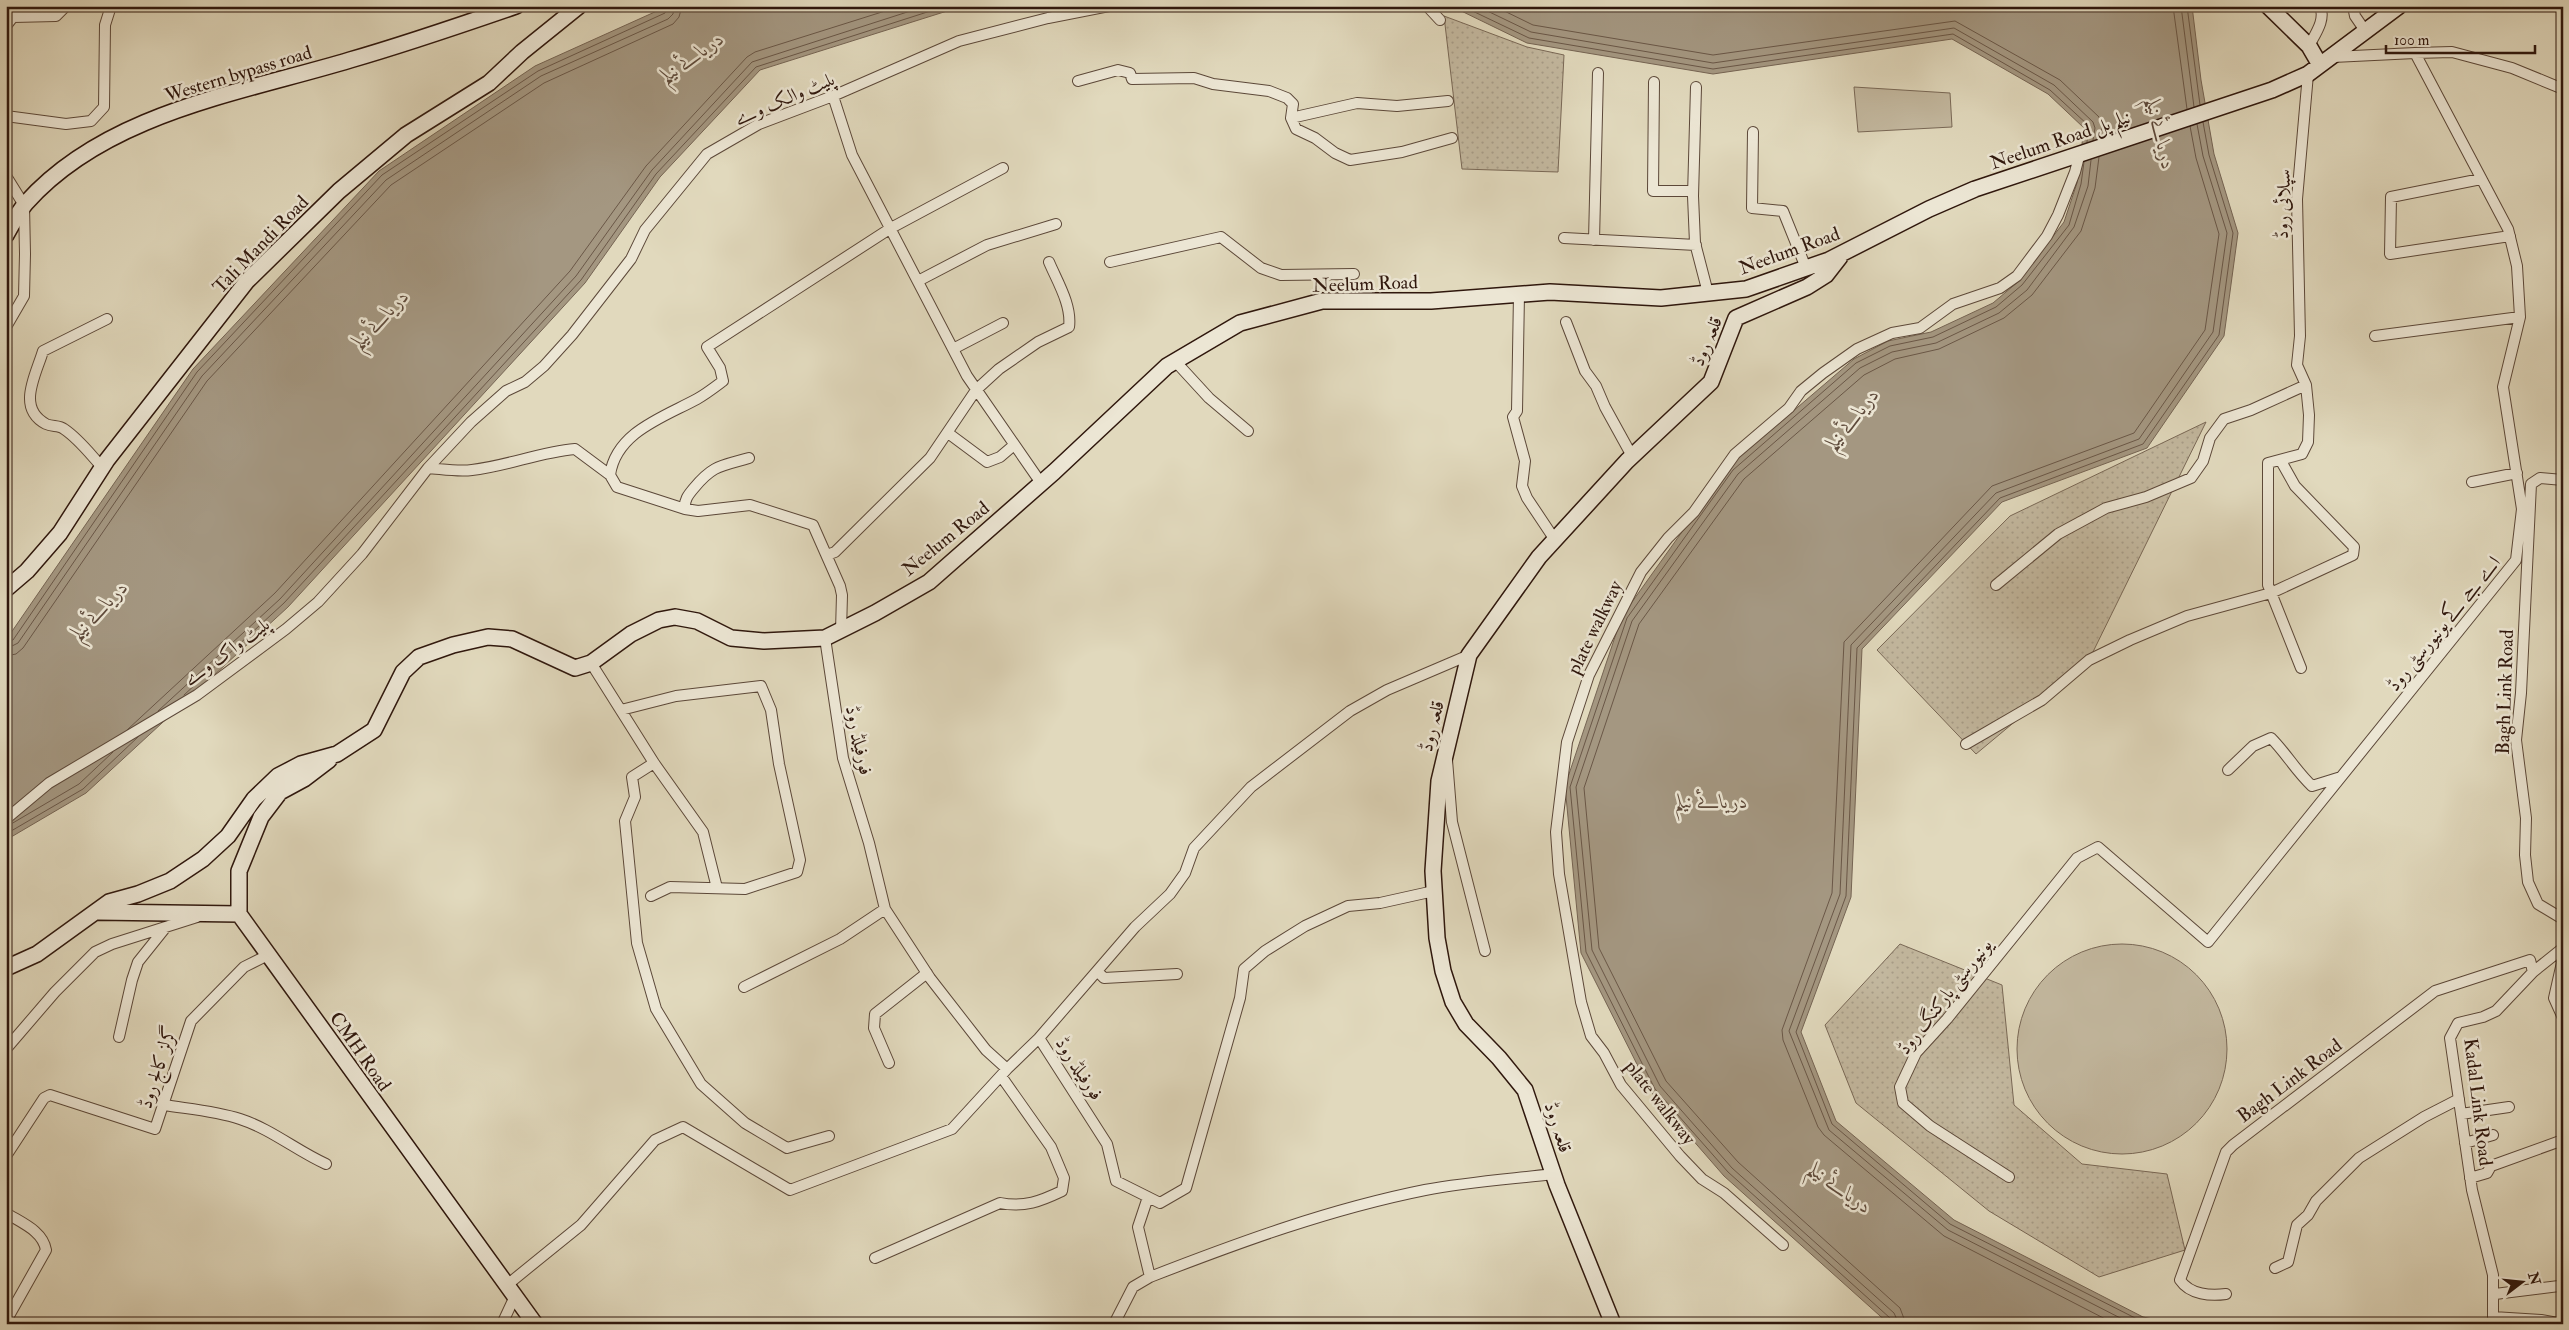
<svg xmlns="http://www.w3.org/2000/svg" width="2569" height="1330" font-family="'IM FELL Double Pica',Amiri,serif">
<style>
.grass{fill:url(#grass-dots);stroke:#796856}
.park{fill:#c3b89f;stroke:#796856}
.water{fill:#a49781;stroke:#756453}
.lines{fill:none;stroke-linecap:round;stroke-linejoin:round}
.shore{stroke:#6a5747;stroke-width:1}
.street-casing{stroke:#5c4839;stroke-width:12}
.secondary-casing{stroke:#2f170d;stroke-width:18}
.street{stroke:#ece6d4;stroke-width:10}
.secondary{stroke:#ece6d4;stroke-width:15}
.labels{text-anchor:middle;stroke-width:5;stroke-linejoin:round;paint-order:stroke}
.street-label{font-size:19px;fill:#2f170d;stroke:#ece6d4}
.water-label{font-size:20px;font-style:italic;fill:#5e4a3b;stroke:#ece6d4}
</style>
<defs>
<pattern id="grass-dots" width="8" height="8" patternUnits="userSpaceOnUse" patternTransform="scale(1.25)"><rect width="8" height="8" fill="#c3b89f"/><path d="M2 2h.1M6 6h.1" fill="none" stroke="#a89d88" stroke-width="1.8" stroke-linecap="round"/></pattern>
</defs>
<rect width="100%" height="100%" fill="#e1d9bd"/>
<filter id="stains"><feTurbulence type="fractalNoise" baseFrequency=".004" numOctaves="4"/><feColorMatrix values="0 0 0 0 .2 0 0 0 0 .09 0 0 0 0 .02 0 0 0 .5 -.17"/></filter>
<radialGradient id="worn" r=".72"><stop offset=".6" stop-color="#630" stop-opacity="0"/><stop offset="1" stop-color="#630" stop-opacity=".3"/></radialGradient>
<path class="grass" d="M1444,16L1527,47L1564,55L1558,172L1462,169Z
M2206,422L2089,660L1976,754L1877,650L2010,516Z
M1900,944L2002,985L2014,1105L2082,1164L2167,1174L2185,1250L2099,1277L1989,1211L1856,1103L1825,1025Z"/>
<path class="park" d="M1854,87L1950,93L1952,127L1858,132Z
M2017 1049a105 105 0 1 1 210 0a105 105 0 1 1-210 0Z"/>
<path class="water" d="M668,6H963L760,70L660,177L585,283L288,607L86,793L6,840V640L193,369L379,171L535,66Z
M1451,6H2192L2201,80L2214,154L2238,233L2224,336L2147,448L2002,502L1862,649L1851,897L1801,1032L1836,1121L1954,1220L2143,1317L2178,1324H1889L1724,1176L1651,1092L1581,953L1565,786L1622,616L1729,466L1854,359L1888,341L1931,332L1993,303L2019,281L2064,222L2077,183L2084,128L2048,94L1952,39L1713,74L1527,43Z"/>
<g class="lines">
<path class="shore" d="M1462,6L1529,38L1713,69L1953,34L2050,90L2088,125L2087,143
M1477,6L1531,32L1713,63L1954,28L2054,85L2093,122L2095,128L2093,140
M1494,6L1533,25L1713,55L1955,21L2060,80L2099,117L2102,126L2101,138
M2173,6L2187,109
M2181,6L2194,107
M2187,6L2200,105
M6,642L13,640L197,372L382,175L538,71L665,13L668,6
M6,649L18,643L202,376L386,180L541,76L668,19L673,14L674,6
M6,656L16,654L23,648L207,381L391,185L544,83L673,24L679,17L682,6
M184,695L284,603L581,280L656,174L756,67L946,6
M158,711L280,599L576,276L652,170L752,62L926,6
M127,730L275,593L570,271L646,166L747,57L755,52L901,6
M6,827L79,784L113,752
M6,834L83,789L139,736
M1892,1324L1890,1318L1728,1172L1655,1089L1586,952L1570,787L1627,618L1733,470L1856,363L1890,346L1933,337L1996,307L2022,285L2069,225L2081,184L2084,162
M1899,1324L1894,1313L1732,1168L1660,1086L1592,950L1576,787L1632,621L1738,474L1860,368L1892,352L1936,343L1999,313L2027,290L2074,227L2088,186L2091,160
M1906,1324L1900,1308L1738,1162L1666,1081L1599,948L1584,788L1639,624L1744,479L1864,375L1895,359L1939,349L2004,318L2032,295L2081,231L2095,188L2099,157
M2115,1324L1944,1236L1824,1135L1818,1127L1783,1040L1782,1030L1832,893L1844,642L1992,486L2134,433L2205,330L2219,234L2196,158L2190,126
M2132,1324L1948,1230L1829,1130L1789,1031L1840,894L1851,645L1996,493L2139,439L2213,332L2227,233L2203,156L2197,124
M2152,1324L2141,1321L1950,1224L1832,1124L1796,1032L1846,896L1857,648L2000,498L2143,444L2219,335L2233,233L2209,155L2203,122"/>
<defs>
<path id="street" d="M1427,6L1440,20
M2353,6L2355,16L2366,32
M6,26L13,17L56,16L66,6
M2309,46C2315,34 2326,20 2320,6
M2415,53L2452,52L2512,68L2563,89
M1078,81L1118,70L1130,73L1132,79L1194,78L1213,84L1269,91L1287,98L1293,104L1291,118L1296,129L1315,138L1335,153L1350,160L1402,152L1452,138
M1654,82L1653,191H1693
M1696,87L1693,196L1695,243L1708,293
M833,96L852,155L967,376L1041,483
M6,116L66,124L91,121L104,107L105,25L111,6
M1291,118L1357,103L1397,106L1448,101
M1753,132L1752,208L1783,211L1806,268
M6,176L24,205L25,254L24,296L6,327
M2481,179L2391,197L2390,254L2510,236
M1564,238L1696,245
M1594,240L1598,73
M1110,262L1221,237L1261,268L1281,275L1354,274
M918,281L987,245L1056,224
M1519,294L1517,411L1513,417L1525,461L1522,486L1527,498L1555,540
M1566,322L1585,371L1596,386L1605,407L1632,456
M2375,336L2520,317
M953,349L1003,323
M1175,361L1209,398L1248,431
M948,433L987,462L1000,457L1014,445
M749,458C721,466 713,465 694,488C688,495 684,500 685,509L698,511L750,505L813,525L840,586L842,595L841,631
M102,467C90,454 79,439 64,429C59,425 52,427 46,424C16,408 36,375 43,351L107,319
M428,468C442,469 458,472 472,470C507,466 540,452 575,449L610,475
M2563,480L2540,478L2531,484L2521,693L2516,740L2526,818L2525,855L2528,882L2538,904L2563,919
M2472,482L2517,473
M685,509L617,487L610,475C616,432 664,417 697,399C706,394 715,387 723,381L720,368L707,347L891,228L1003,168
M827,555L835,552L930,458L976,390L999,369L1038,342L1069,327C1072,305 1057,281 1049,262
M1996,585L2058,534L2106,508L2146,497L2191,478L2203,461L2210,438L2224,419L2251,410L2306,385
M825,638L843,758L869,843L885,909L930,978L986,1050L1007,1069L1039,1038L1107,1144L1116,1181L1160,1203L1186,1188L1240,998L1244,969L1265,951L1305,926L1348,906L1380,903L1434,891
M591,663L654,763L703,832L717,888
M2301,668L2268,585V463L2302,454L2308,442L2309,415L2306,385L2297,365L2300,336L2297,199L2308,74
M621,710L676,696L761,686L771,710L779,764L800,860L797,872L745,889L670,887L651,896
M1966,744L2042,700L2089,660L2130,640L2187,616L2271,593L2353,555L2354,547L2295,486L2281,461
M1447,760L1452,822L1485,951
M654,763L632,777L635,797L625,821L637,943L656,1009L701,1084L745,1123L787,1148L829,1136
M2228,770L2253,746L2271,738C2286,753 2296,771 2312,786L2341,777
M6,819L49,783L197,695L286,629L318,602L362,554L428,468L471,422L506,391L525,382L544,366L572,335L631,259L645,230L707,154L759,124L833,96L959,41L1048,18L1109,6
M2563,948L2533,972L2496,1011L2483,1017L2458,1023L2450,1038L2472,1190L2493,1275V1317L2541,1320L2563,1324
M2563,958L2554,998L2563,1018
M1097,971L1135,927L1170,894L1185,873L1194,848L1251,787L1350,711L1387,690L1469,655
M744,987L840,939L885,909
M119,1037L132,980L138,962L166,927
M1039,1038L1097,971L1104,978L1177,974
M6,1049L55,992L95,952L112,944L197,917
M889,1063L874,1028L875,1014L927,973
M164,1105C189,1109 216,1111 240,1119C271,1129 297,1151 326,1164
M2461,1114L2509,1107
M2465,1143L2493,1135
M6,1156L44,1098L50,1095L155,1129L191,1021L244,967L268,955
M2009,1177L1930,1126L1903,1103L1900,1087L1916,1053L1947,1019L2077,858L2098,847L2208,942L2516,560L2522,509L2503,387L2520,317L2517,266L2508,229L2415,53L2333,57
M2470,1178L2487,1173L2491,1166L2563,1140
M6,1213C22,1223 43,1231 46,1250L6,1321
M1783,1245L1724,1193L1702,1179L1680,1156L1621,1085L1604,1053L1591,1036L1581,1002L1559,874L1556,832L1567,742L1589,675L1641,572L1668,538L1694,512L1735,454L1789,408L1801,391L1823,373L1857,349L1892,333L1920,328L1953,304L2000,288L2017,276L2047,236L2058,215L2075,172L2080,153
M875,1258L1000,1203C1024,1208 1041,1201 1062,1191L1064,1178L1051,1147L1001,1076
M2275,1268L2288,1262L2297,1225L2308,1215L2316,1201L2359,1158L2424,1117L2459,1099
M1150,1277C1240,1242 1330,1209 1425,1190C1467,1182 1511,1179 1553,1174
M507,1285L581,1225L655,1140L683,1127L790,1190L952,1129L1007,1069
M2226,1294C2211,1296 2190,1295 2180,1280L2226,1152L2233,1145L2435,991L2530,960L2533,972
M2495,1294L2559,1286L2563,1284
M502,1324L515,1296
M1114,1324L1133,1287L1150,1277L1138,1227L1148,1197"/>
<path id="secondary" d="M2268,6L2309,46L2320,65
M6,235C12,225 18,212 26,203C106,113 241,93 350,60C406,44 461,25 516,6
M6,589L27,571L60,533L107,460L247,281L339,191L406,135L489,83L522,52L579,6
M98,912L239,914
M239,914L535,1324
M239,914V871L261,817L280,792L304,779L329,760
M6,968L37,954L109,902L138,894L170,881L203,859L228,836L254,799L278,776L301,764L337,754L374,730L403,672L419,657L453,645L488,637L512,639L575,668L591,663L631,634L659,620L675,617L697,621L731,638L764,641L825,638L875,613L929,582L1054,472L1167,366L1240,323L1322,301H1431L1550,292L1661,298L1746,289L1829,260L1929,209L1975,189L2272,90L2308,74L2399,6
M1613,1324L1557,1185L1525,1090L1499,1058L1466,1024L1453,1002L1443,971L1437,938L1433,871L1439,781L1469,655L1539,557L1627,461L1711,382L1736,318L1807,287L1826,275L1840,257"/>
</defs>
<use href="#street" class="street-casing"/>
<use href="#secondary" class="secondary-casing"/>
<use href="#street" class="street"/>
<use href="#secondary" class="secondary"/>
</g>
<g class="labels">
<g class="street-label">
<text transform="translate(238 73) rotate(-17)" y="7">Western bypass road</text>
<text transform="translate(784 98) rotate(-23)" y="7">پلیٹ والک وے</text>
<text transform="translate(2060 139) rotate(-19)" y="7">Neelum Road نیلم پل</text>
<text transform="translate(2282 204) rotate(-88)" y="7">سپلائی روڈ</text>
<text transform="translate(260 244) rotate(-46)" y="7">Tali Mandi Road</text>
<text transform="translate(1789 250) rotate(-20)" y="7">Neelum Road</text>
<text transform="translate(1365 283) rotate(-2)" y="7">Neelum Road</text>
<text transform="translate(1706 341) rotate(-67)" y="7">قلعہ روڈ</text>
<text transform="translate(945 538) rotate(-39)" y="7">Neelum Road</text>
<text transform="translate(2443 623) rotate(-51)" y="7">اے جے کے یونیورسٹی روڈ</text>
<text transform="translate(1594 627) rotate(-64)" y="7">plate walkway</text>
<text transform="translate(226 651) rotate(-36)" y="7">پلیٹ واک وے</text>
<text transform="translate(2504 692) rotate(-88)" y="7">Bagh Link Road</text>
<text transform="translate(1431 726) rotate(-76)" y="7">قلعہ روڈ</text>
<text transform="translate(860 740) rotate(78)" y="7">فورفیلڈ روڈ</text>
<text transform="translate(1944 996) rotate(-52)" y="7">یونیورسٹی پارکنگ روڈ</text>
<text transform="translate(361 1051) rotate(55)" y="7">CMH Road</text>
<text transform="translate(157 1067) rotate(-72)" y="7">گرلز کالج روڈ</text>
<text transform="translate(1080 1068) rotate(57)" y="7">فورفیلڈ روڈ</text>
<text transform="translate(2289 1080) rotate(-37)" y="7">Bagh Link Road</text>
<text transform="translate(1661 1102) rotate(52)" y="7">plate walkway</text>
<text transform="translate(2479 1102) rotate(83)" y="7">Kadal Link Road</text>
<text transform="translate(1559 1127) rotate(72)" y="7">قلعہ روڈ</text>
</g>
<g class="water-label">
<text transform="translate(691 57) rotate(-35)" y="7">دریائے نیلم</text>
<text transform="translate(2161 133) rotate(77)" y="7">دریائے نیلم</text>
<text transform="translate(379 319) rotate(-46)" y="7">دریائے نیلم</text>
<text transform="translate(1851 419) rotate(-51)" y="7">دریائے نیلم</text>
<text transform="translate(98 610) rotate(-46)" y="7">دریائے نیلم</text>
<text x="1711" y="808">دریائے نیلم</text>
<text transform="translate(1840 1187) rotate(36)" y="7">دریائے نیلم</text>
</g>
</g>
<rect width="2569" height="1330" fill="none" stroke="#e1d9bd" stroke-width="25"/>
<rect x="8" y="8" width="2554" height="1315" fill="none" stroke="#2f170d" stroke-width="2.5"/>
<rect x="12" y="12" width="2544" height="1305" fill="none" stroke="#2f170d"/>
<g transform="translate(2522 1282) rotate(74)" stroke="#ece6d4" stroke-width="4" paint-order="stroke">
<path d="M0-4L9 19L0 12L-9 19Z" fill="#2f170d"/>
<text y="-8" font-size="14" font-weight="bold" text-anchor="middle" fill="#2f170d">N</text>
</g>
<path d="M2386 45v8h149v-8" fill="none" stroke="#2f170d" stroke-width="2.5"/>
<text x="2394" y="45" font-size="15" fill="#2f170d" stroke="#ece6d4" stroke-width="4" paint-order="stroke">100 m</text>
<rect width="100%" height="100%" filter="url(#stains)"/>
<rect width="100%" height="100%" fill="url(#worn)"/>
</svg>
